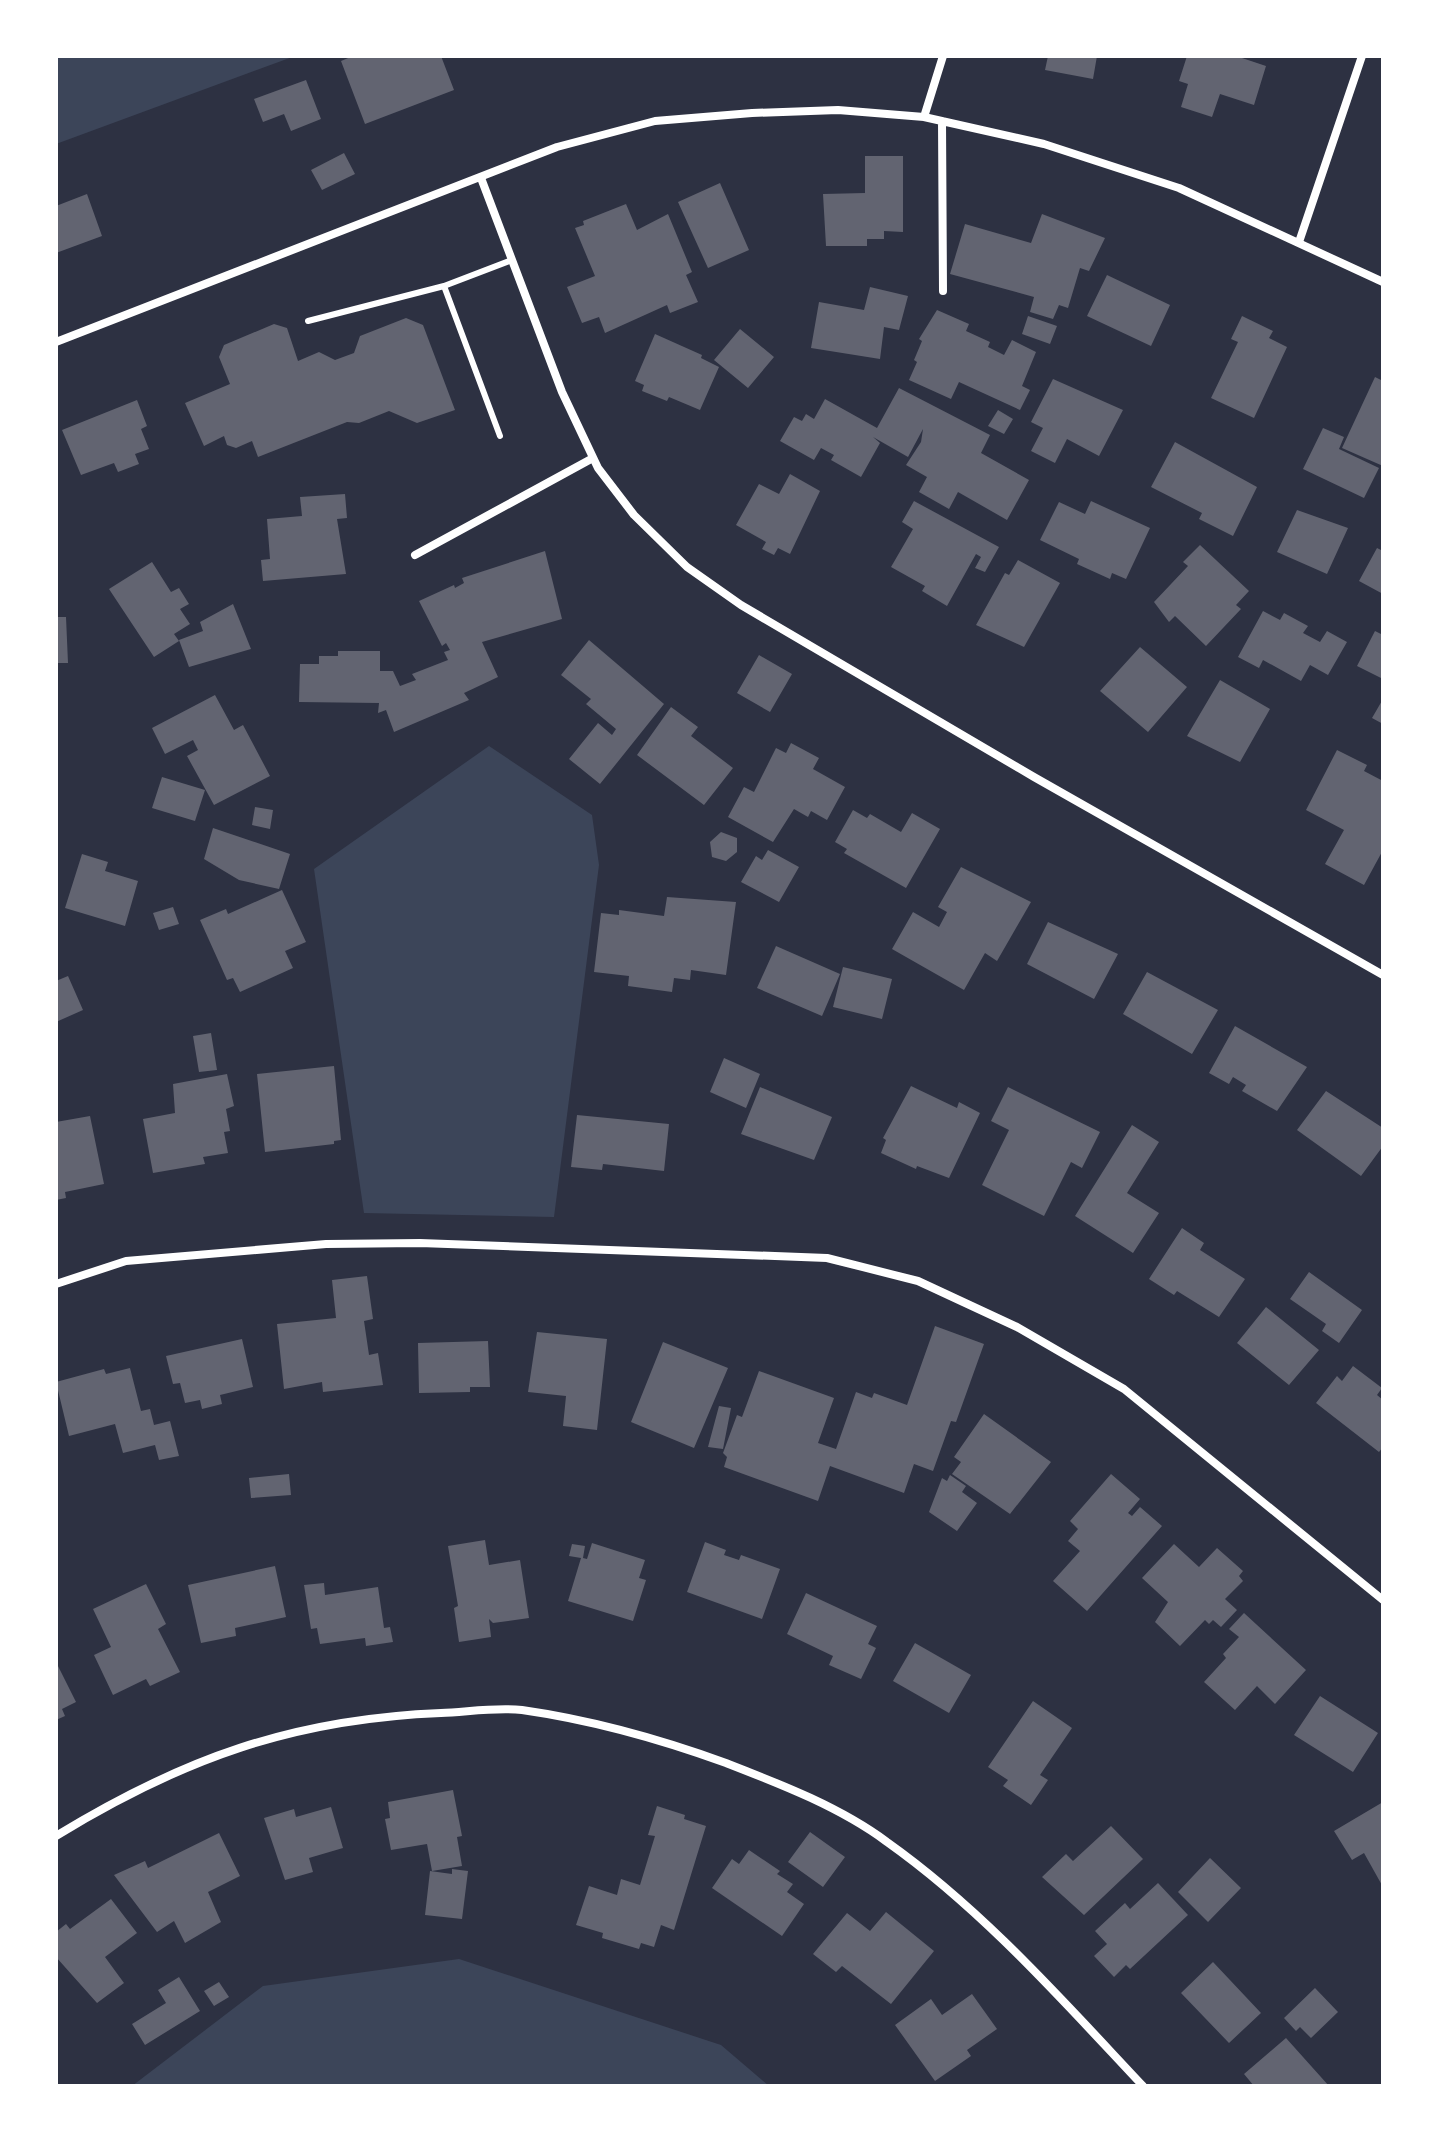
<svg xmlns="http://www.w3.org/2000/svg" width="1439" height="2142" font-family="Quicksand,sans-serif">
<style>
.green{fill:#3c4559}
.building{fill:#626471}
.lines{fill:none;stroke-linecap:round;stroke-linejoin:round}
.service{stroke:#fff;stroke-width:6}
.minor{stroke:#fff;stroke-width:8}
</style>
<rect width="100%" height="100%" fill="#2d3142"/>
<path class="green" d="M56,56H295L56,144Z
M489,746L592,815L599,865L554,1217L364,1213L314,869Z
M459,1959L721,2045L769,2086H132L263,1986Z"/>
<path class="building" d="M353,56H441L454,90L365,124L341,61Z
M1048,56H1097L1093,79L1045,70Z
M1187,56H1236L1266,66L1254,105L1220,94L1212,117L1181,107L1188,84L1179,81Z
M306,80L321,119L291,131L284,114L263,122L254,99Z
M344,153L355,174L322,190L311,170Z
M865,156H903V232L884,231V239H867V246H826L823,194L865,193Z
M720,183L749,250L708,268L678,202Z
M87,194L102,236L56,253V206Z
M626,204L637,230L668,214L692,272L686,275L698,302L670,313L667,305L605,333L599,317L582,323L567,287L595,276L575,228L584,225L583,221Z
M1042,214L1105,238L1089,271L1080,268L1068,308L1059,305L1053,319L1030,312L1034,297L950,274L965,224L1031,243Z
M1107,275L1170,305L1151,346L1087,316Z
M870,287L908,296L899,330L884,327L880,359L811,348L819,302L864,310Z
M937,310L969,324L966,331L990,342L988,347L1004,355L1012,340L1036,352L1022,386L1030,390L1020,410L959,382L951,399L909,380L917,362L914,360L922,341L919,339Z
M1028,316L1057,326L1050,344L1022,334Z
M1242,316L1273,331L1269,338L1287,347L1254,418L1211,398L1238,342L1231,339Z
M406,318L423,325L455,410L417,423L389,411L359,423L347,422L258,457L252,441L236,448L227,445L224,436L204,446L185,403L230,384L219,357L224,345L274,324L287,328L298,361L319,352L335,360L354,353L360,336Z
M740,329L774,357L748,388L714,360Z
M655,334L702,355L701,358L719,367L700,410L669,397L667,401L642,391L644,385L635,381Z
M1375,377L1383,381V466L1342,448Z
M1053,379L1123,410L1099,456L1067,439L1055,463L1031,451L1043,428L1031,422Z
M899,388L990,435L981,453L1029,480L1007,520L958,492L949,509L919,492L927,477L906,465L921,442L923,429L908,457L873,437L880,443L861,477L831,460L834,455L821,448L814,460L780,441L794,417L802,421L806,414L814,419L825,399L877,428Z
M137,400L147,426L141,429L149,449L135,454L139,464L118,472L114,463L81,475L62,430Z
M998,410L1013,419L1004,434L988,426Z
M1323,428L1344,437L1339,449L1379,468L1364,498L1303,469Z
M1175,442L1257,487L1233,536L1199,519L1202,513L1151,487Z
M790,474L820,491L790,554L778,548L774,555L762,549L766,542L736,525L759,484L779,494Z
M345,494L347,518L337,519L346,574L263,581L261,560L270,559L267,519L302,516L300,497Z
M914,501L999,547L985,572L975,568L981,557L976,554L947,606L922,591L925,586L891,567L913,529L902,522Z
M1091,501L1150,528L1126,579L1112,573L1110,579L1077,564L1079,559L1040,540L1059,502L1085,514Z
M1297,510L1348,528L1327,574L1277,552Z
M1200,545L1249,591L1236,605L1241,609L1206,646L1175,616L1169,622L1154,602L1188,566L1183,562Z
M1377,548L1383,551V594L1359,581Z
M545,551L562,619L482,642L498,677L464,693L469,700L394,732L386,710L378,713L379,703L299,702L300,664H319V656H338V651H380V671H393L400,686L416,680L412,674L448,660L444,652L450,650L446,643L442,646L419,601L454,585L455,588L464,583L462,578Z
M1018,560L1060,583L1024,647L976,625L1005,573L1009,575Z
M152,562L171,592L179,588L189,604L180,609L190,624L174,634L179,641L154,657L109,589Z
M233,604L251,649L189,667L179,640L203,631L200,622Z
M1263,611L1280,620L1284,613L1308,626L1303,633L1320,642L1327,631L1347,642L1328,675L1310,665L1301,681L1263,660L1259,668L1238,657Z
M56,617H66L68,663H56Z
M1375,631L1383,635V679L1357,666Z
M589,640L664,704L600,784L569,759L598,723L612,735L616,729L586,704L591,699L561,675Z
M1140,647L1187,687L1148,732L1100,691Z
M759,655L792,674L770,712L737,693Z
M1220,680L1270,709L1240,762L1187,736Z
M215,695L234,730L243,725L270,776L214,805L187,756L198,750L193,740L165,754L152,728Z
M1383,699V724L1372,718Z
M671,707L698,727L691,736L733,768L704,805L637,755Z
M791,743L819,758L813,769L845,787L827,820L811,811L808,817L794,809L773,842L728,817L744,787L754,792L776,748L786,753Z
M1337,750L1367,765L1364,771L1383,781V850L1364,885L1325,864L1344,830L1306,810Z
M162,777L205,790L195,821L152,808Z
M255,807L273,810L270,829L252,825Z
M853,810L867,818L870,814L901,832L912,813L940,829L906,888L844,853L847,849L835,842Z
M213,828L290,854L279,889L239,880L204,859Z
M721,832L737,838V852L726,861L712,857L710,842Z
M768,850L799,867L779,902L741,882L756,856L762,860Z
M82,854L108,862L105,871L138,881L125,926L65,908Z
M961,867L1031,902L997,961L985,953L964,990L892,949L913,912L939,927L947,912L938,907Z
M282,890L306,942L285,951L293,968L240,992L233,978L227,980L200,920L226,909L228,914Z
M667,897L736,902L726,975L691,970L690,980L674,978L672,992L628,986L629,976L594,972L601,913L619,915V910L664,916Z
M173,907L179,924L159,930L153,913Z
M1048,922L1118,954L1094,999L1027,964Z
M776,946L840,974L822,1016L757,988Z
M843,967L892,979L882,1019L833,1007Z
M1147,972L1218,1010L1192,1054L1123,1014Z
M68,976L83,1010L56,1022V981Z
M1235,1026L1307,1067L1277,1111L1242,1091L1246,1085L1233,1077L1229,1084L1209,1073Z
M211,1033L217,1070L199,1072L193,1036Z
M724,1058L760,1074L746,1108L710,1092Z
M334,1066L341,1140L334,1141V1144L265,1152L257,1074Z
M227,1074L234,1106L226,1109L230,1131L224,1132L228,1153L203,1157L205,1164L153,1173L143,1119L175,1113L173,1084Z
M911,1086L957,1108L959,1102L980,1113L949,1178L917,1166L916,1169L881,1153L886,1140L883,1138Z
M760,1087L832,1117L814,1160L741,1134Z
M1008,1087L1100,1132L1082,1168L1071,1162L1044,1216L982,1185L1009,1130L991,1121Z
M1326,1091L1383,1128V1146L1361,1176L1297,1130Z
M577,1115L669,1124L664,1171L603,1164L602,1170L571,1167Z
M90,1116L104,1184L65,1192L66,1198L56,1200V1122Z
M1132,1125L1159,1142L1127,1193L1159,1213L1133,1253L1075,1216Z
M1182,1228L1204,1243L1200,1250L1245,1279L1219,1317L1177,1291L1174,1295L1149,1279Z
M1309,1272L1362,1310L1339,1343L1322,1331L1326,1324L1290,1299Z
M367,1276L373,1319L364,1321L369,1355L378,1353L383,1385L323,1392L322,1382L284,1389L277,1324L336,1318L332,1280Z
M1266,1307L1319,1350L1289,1385L1237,1343Z
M935,1326L984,1344L956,1422L951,1421L933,1471L914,1464L904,1493L830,1466L818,1501L724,1467L727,1457L723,1453L737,1415L742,1417L759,1371L834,1398L818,1443L836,1449L856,1392L872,1398L874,1393L907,1405Z
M537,1332L607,1339L597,1430L563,1426L566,1396L528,1392Z
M242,1339L253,1387L220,1395L222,1404L202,1409L200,1400L185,1403L180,1383L173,1384L166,1356Z
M488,1341L490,1387H470V1392L419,1393L418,1343Z
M663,1342L728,1368L694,1448L631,1422Z
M1353,1366L1382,1388L1377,1395L1383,1400V1447L1379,1452L1316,1403L1337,1376L1342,1381Z
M130,1368L141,1411L150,1409L154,1425L170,1421L179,1456L159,1460L155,1445L123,1453L115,1424L69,1436L56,1382L104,1369L106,1374Z
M719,1406L731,1408L723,1449L708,1447Z
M984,1414L1051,1462L1010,1514L952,1474L961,1462L954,1457Z
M289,1474L291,1495L251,1498L249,1478Z
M1111,1474L1140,1499L1128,1513L1132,1516L1140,1507L1162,1526L1087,1611L1053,1581L1080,1551L1068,1541L1078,1529L1070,1521Z
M950,1475L966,1486L962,1492L977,1503L957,1531L929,1512L942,1478L947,1481Z
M485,1540L489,1565L520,1560L529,1618L493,1623L489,1619L491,1637L459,1642L454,1608L458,1606L448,1546Z
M705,1542L726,1550L724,1555L739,1560L741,1555L780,1569L762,1619L687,1592Z
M592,1543L645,1560L639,1578L646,1580L633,1621L568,1601L581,1558L569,1556L572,1544L585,1546L583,1558L587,1559Z
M1174,1544L1199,1567L1217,1548L1243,1571L1239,1576L1243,1581L1225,1599L1237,1610L1221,1627L1213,1620L1209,1624L1205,1620L1180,1646L1155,1622L1168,1602L1142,1578Z
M275,1566L286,1617L235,1628L236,1636L201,1643L188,1585Z
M324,1583L325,1595L378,1587L384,1628L390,1627L393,1642L366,1646L365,1638L320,1644L317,1628L311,1629L304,1585Z
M146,1584L166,1624L158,1629L180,1672L150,1686L146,1679L113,1695L94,1655L111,1647L93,1609Z
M806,1593L877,1626L868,1644L876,1648L861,1679L829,1665L833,1656L787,1634Z
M1244,1613L1306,1670L1275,1704L1257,1686L1235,1710L1204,1682L1226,1658L1223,1654L1239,1637L1229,1629Z
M915,1643L971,1675L949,1713L893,1681Z
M56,1662L76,1702L62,1709L65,1716L56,1720Z
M1320,1696L1378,1733L1353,1772L1294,1735Z
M1033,1701L1072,1728L1040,1775L1048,1780L1031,1805L1003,1786L1008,1780L988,1767Z
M453,1790L462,1836L457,1837L462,1866L432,1871L427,1844L391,1850L385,1819L390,1818L388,1802Z
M1383,1802V1887L1364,1853L1352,1860L1334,1831Z
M657,1806L685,1815L684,1819L706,1826L674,1930L661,1925L654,1947L641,1943L639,1949L602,1938L603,1933L576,1925L589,1886L617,1895L621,1879L640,1885L655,1836L648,1835Z
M331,1807L343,1848L309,1858L313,1872L285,1880L264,1818L294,1809L296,1817Z
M1111,1826L1143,1859L1084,1915L1042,1877L1066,1854L1073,1861Z
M810,1832L845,1857L823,1887L788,1862Z
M219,1833L240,1876L208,1892L221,1922L185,1943L174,1921L157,1932L114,1875L145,1861L148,1868Z
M749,1850L780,1871L777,1874L793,1884L787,1892L804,1904L782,1936L712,1888L732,1859L739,1864Z
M1210,1858L1241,1888L1208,1922L1178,1892Z
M452,1869L468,1871L462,1919L425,1915L430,1871L452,1874Z
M1158,1883L1188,1915L1130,1969L1126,1965L1114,1977L1094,1956L1107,1944L1095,1931L1125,1903L1130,1909Z
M111,1899L137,1933L105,1957L124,1983L97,2003L56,1957V1932L66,1924L70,1929Z
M886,1912L934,1951L891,2004L842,1966L836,1972L813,1954L847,1913L870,1931Z
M1213,1962L1261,2013L1229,2043L1181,1993Z
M179,1977L200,2011L145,2045L132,2024L166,2003L158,1990Z
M219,1982L229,1997L214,2006L204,1991Z
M1315,1988L1338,2012L1311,2038L1300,2027L1296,2031L1284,2018Z
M972,1994L997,2029L967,2050L971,2056L935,2081L895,2025L931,1999L942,2015Z
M1286,2038L1329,2086H1254L1244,2074Z"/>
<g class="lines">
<path class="service" d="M444,286L500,436
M308,321L444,286L512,260"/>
<path class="minor" d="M924,117L943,56
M942,121L943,291
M481,178L562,392L598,468L634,515L687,567L741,605L1034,777L1383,975
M1299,242L1362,56
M56,342L557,147L655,121L752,113L838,110L924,117L1044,144L1179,188L1383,282
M415,555L593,458
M56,1284L126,1261L326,1244L420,1243L827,1258L918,1281L1017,1327L1124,1389L1383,1600
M56,1836C182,1759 292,1719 441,1713C467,1712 496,1707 522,1710C592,1720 660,1739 726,1763C780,1784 840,1807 887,1842C983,1910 1063,2001 1143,2086"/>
</g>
<rect width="1439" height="2142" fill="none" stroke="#ffffff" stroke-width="116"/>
</svg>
